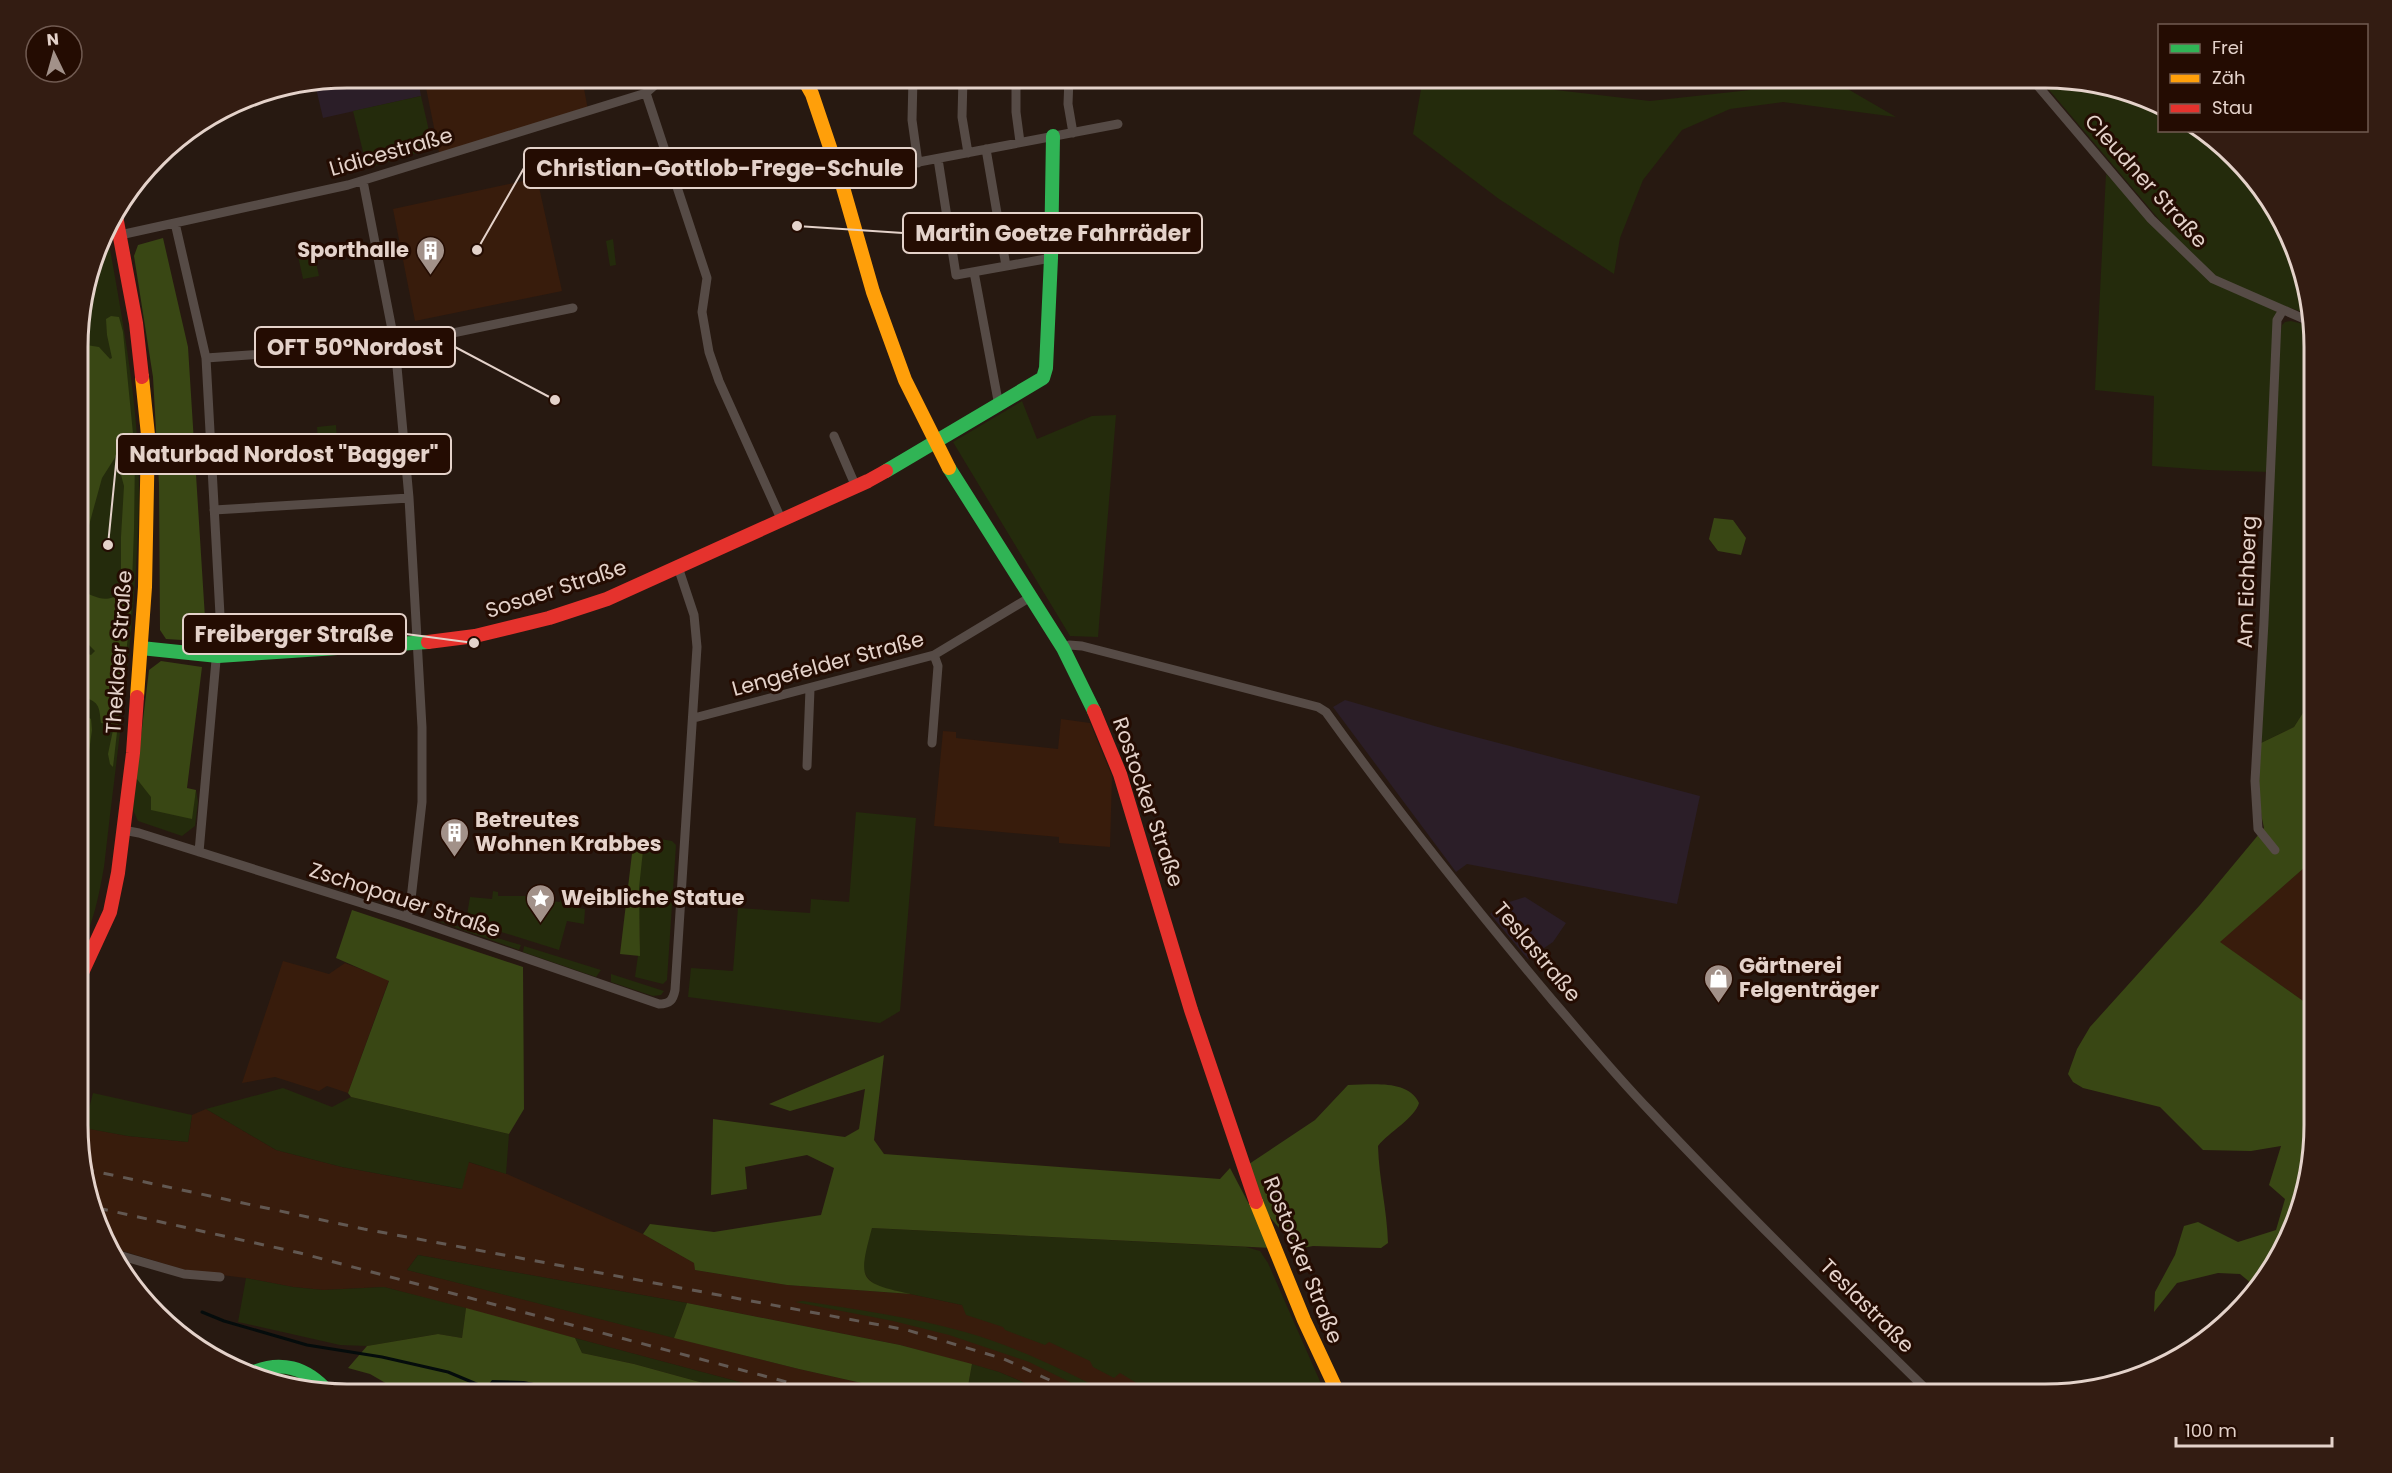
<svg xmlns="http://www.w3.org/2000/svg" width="2392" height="1473" font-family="Poppins,sans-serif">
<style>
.commercial{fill:#2b1e28}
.built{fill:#381c0c}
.green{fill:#242b0c}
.forest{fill:#394714}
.water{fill:#050c0c}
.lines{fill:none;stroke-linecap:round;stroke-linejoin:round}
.stream{stroke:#050c0c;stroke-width:3}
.street{stroke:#564b46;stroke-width:9}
.fast{stroke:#30b455;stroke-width:14}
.slow{stroke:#ff9f0a;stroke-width:14}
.jam{stroke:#e5322d;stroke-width:14}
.rail{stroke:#625852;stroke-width:3;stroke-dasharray:10 10;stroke-linecap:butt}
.labels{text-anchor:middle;stroke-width:6;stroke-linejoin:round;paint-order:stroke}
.street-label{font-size:21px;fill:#e4d2ca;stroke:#240c02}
.poi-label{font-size:21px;font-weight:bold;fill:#e4d2ca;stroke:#240c02;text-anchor:start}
.rim{fill:none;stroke:#e4d2ca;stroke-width:3}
.leader{fill:none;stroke:#e4d2ca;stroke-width:2}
.callout-dot{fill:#e4d2ca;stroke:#240c02;stroke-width:2}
.callout{fill:#240c02;stroke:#e4d2ca;stroke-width:2}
.callout-label{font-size:22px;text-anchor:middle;font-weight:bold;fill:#e4d2ca}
</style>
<rect width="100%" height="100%" fill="#271911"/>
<path class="commercial" d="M348,78H418L421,96L323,118L315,84Z
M1345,700L1438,727L1700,796L1677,904L1467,864L1456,872L1333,707Z
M1525,897L1566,923L1553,942L1528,959L1490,914L1503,904Z"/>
<path class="built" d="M424,78H582L588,110L440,157Z
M537,178L562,291L415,321L393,209Z
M1061,719L1090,723L1112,776L1110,847L1059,843V837L934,826L943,731L956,732V738L1058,749Z
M2313,860V1008L2219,942Z
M283,961L329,974L345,963L389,980L348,1093L327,1086L319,1091L275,1077L242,1083Z
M206,1109L276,1150L342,1167L461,1189L468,1162L507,1174L643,1234L694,1263L695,1270L787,1285L911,1294L962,1305L1026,1325L1167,1395H1053L999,1372L900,1345L687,1303L418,1255L407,1270L799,1369L915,1395H788L384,1287L323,1290L293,1287L246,1278L188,1271L113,1248L80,1160V1127L128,1136L188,1142L192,1115Z"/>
<path class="green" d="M1423,78H1510L1547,89L1650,101L1834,81L1896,117L1783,102L1730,109L1682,130L1643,180L1620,238L1614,274L1499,199L1413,134Z
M2039,78L2114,87L2159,106L2160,130L2201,131L2235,157L2278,213L2308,314L2276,303L2213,275L2168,230Z
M421,96L433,148L375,166L374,162L366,164L353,111Z
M2106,174L2213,279L2281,314L2270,472L2207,470L2152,466L2154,396L2095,390Z
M613,239L616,265L610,266L606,241Z
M110,249C124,328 139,408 139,488C138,614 118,741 104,867C99,896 93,924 80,950V313L99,250Z
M314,253L319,276L303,279L298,256Z
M2291,321L2312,326L2313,330V697L2294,727L2261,743L2269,607L2277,355L2282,325L2285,322Z
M1022,401L1037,439L1092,416L1116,415L1098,637L1070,636L953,442Z
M336,425L337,441L318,442L317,427Z
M136,778L152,797L191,819L196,790L198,802L195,826L182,836L138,821L132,808Z
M856,812L916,818L900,1011L880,1023L688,997L691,968L733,971L738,908L810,913L811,899L849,902Z
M649,837L672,841L676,845L667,980L663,984L635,977L640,941L638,887L644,841Z
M493,891L498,892V896H539V900L560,902L562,897L566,898L565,906L585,909L584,924L567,921L559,950L466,921L470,897L492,899Z
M429,918L521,945L519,950Z
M524,946L601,970L596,977L523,952Z
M611,974L664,991L661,995L653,996L611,982Z
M283,1088L332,1107L351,1097L509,1134L506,1174L469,1162L462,1189L342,1167L276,1150L206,1109Z
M93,1093L192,1115L188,1142L128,1136L84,1128Z
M872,1228L1246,1247L1260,1251L1268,1263L1326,1395H1144L1145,1388L1120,1373L1114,1378L1093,1367L1090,1361L1049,1342L1045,1345L1005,1330L1003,1327L966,1315L962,1305L882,1288C852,1275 865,1253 872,1228Z
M418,1255L687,1303L674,1338L407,1270Z
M246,1278L293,1287L323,1290L384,1287L466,1308L462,1338L438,1334L367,1346L340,1345L238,1322Z
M803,1301C858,1310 912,1317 965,1332C1017,1347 1066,1371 1113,1395H1096L1029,1362L949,1335L893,1321L795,1302Z
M575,1338L788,1395H747L634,1364L582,1353Z
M972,1364L999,1372L1053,1395H991L968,1386Z
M275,1371L299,1375L321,1392L278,1386L256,1377Z"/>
<path class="forest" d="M163,238L188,347L206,634L198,641L166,639L160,630L159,484L153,377L134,256L138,245Z
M111,316L119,317L123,332L135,454L134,529L131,610L113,767L110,764L108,754L113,730L108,724L101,723C99,704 99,702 80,696V656L83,652L91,655L95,651L89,645L80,644V590C96,597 105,604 121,593V537L124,486L116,456L102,478L80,558V469L87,449L80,387V344L99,347L110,359L112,358L107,335L106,319Z
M1714,518L1733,520L1746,538L1741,555L1718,551L1709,539Z
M161,661L202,667L187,788L196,790L192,819L151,810V797L136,778L149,670Z
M2313,697V860L2220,942L2313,1008V1143L2278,1260L2257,1288L2240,1274L2218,1273L2177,1283L2154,1312L2155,1292L2175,1255L2184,1226L2198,1222L2238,1242L2276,1230L2285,1199L2269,1185L2281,1146L2251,1151L2203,1150L2160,1107L2083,1088L2073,1082L2068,1074L2077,1049L2090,1027L2200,905L2264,828C2257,800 2259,772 2261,743L2294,727Z
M80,715H85L91,719L92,730L86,773L81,776Z
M634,837L644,841L639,888L640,956L620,954Z
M352,910L523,967L524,1109L509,1134L351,1097L348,1093L389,981L336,958Z
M884,1055L874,1140L884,1154L1220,1179L1230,1168L1272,1248L872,1228C858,1280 858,1283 911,1294L787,1285L695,1270L694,1263L643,1234L650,1224L714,1232L821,1215L834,1168L807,1155L745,1167L747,1189L711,1195L713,1119L845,1137L859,1129L865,1089L790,1111L769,1104Z
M1348,1085C1371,1085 1408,1079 1419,1103C1415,1118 1389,1132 1378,1146C1379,1180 1387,1209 1388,1243L1381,1248L1313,1246L1297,1249L1263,1209L1249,1164L1315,1120Z
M687,1303L900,1345L972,1364L968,1386L991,1395H915L799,1369L674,1338Z
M466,1308L575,1338L582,1353L634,1364L747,1395H616L594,1389L560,1388L523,1381L482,1393L488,1395H430L389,1385L370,1374L348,1368L367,1346L438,1334L462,1338Z"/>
<path class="water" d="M80,399L85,452L80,469Z
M492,1380L523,1381L560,1388L594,1389L616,1395H488L482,1393Z"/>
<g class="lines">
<path class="stream" d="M202,1312L224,1321L307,1345L382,1357L448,1372L486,1388"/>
<path class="street" d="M913,78L912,120L918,163
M963,78L962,117L968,153
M1016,78V112L1020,142
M1069,78L1068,104L1073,133
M2031,78L2151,219L2213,279L2311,322
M646,93L707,278L702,312L709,352L719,381L782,521
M986,149L1006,266
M938,159L956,275L1051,258
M840,177L1118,124
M363,181L395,345L409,498L422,727V802L410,908L406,917
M175,223L206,358L220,615L199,852
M120,235L348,185L646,93L663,78
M974,272L999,406
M206,358L395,345L573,308
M834,436L856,487
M214,510L409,498
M1063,648L1069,645L1082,646L1318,707L1326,712C1398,812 1474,907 1553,1001C1585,1038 1616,1076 1650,1111C1741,1208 1836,1301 1931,1394
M694,718L934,655L1029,598
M932,743L938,666L934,655
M807,766L810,689
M123,830L139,833L406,917L659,1004C670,1004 673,1000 675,990L697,647L694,615L678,567
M2275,850L2258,829L2255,781L2264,622L2277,320L2283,310
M115,1254L184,1274L220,1277"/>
<path class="fast" d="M949,468L1063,648L1094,711
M886,471L1043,378L1046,368L1051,258L1053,136
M141,648L218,656L428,642
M228,1365L253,1372
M250,1374C280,1359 307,1368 328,1392"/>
<path class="slow" d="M803,78L812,94L840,177L873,292L905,380L949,468
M137,697L145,587L148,435L142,377
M1256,1202L1304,1320L1339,1395"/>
<path class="jam" d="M116,216L136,323L142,377
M428,642L475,636L549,618L607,599L868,481L886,471
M1094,711L1120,774L1191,1010L1256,1202
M80,977L110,912L118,873L133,753L137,697"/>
<path class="rail" d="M84,1169L364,1229L907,1330L1004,1359L1082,1395
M98,1208L300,1253L836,1395"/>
</g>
<defs>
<symbol id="building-pin" viewBox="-11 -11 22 30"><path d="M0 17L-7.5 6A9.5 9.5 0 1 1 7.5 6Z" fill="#a29189" stroke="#240c02"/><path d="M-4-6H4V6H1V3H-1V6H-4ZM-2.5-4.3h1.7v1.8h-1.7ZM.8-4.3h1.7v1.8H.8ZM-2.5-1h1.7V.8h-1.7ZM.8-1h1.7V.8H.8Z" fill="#fff"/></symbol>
<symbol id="sight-pin" viewBox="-11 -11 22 30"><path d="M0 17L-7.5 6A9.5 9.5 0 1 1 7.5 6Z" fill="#a29189" stroke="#240c02"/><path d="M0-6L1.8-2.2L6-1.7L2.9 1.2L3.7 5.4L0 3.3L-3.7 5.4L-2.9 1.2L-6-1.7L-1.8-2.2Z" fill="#fff"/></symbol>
<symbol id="shop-pin" viewBox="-11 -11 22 30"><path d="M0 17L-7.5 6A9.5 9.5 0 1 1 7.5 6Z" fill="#a29189" stroke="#240c02"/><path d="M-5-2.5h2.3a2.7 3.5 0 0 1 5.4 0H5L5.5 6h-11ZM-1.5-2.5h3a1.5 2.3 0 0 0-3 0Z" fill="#fff"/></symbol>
</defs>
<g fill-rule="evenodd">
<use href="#building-pin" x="414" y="234" width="33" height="45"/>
<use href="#building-pin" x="438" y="816" width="33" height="45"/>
<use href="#sight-pin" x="524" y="882" width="33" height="45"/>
<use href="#shop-pin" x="1702" y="962" width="33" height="45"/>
</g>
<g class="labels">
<g class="street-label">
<text transform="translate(391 152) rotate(-16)" y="7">Lidicestraße</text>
<text transform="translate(2146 181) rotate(48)" y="7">Cleudner Straße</text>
<text transform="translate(2247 582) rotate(-88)" y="7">Am Eichberg</text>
<text transform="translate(556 589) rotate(-18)" y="7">Sosaer Straße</text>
<text transform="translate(119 652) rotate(-86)" y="7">Theklaer Straße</text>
<text transform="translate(828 664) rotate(-15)" y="7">Lengefelder Straße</text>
<text transform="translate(1148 802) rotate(71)" y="7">Rostocker Straße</text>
<text transform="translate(405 900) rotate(18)" y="7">Zschopauer Straße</text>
<text transform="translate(1537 952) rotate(50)" y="7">Teslastraße</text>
<text transform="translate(1303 1260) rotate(68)" y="7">Rostocker Straße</text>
<text transform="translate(1867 1306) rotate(45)" y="7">Teslastraße</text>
</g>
<g class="poi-label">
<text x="409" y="257" text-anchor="end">Sporthalle</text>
<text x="475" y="827">Betreutes<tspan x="475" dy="24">Wohnen Krabbes</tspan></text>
<text x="561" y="905">Weibliche Statue</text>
<text x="1739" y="973">Gärtnerei<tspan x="1739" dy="24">Felgenträger</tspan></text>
</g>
</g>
<path d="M0 0H2392V1473H0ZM347 88H2045A259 259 0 0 1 2304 347V1125A259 259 0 0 1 2045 1384H347A259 259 0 0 1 88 1125V347A259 259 0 0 1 347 88Z" fill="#331c12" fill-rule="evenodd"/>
<path class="rim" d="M347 88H2045A259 259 0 0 1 2304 347V1125A259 259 0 0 1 2045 1384H347A259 259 0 0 1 88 1125V347A259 259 0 0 1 347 88Z"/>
<path class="leader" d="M477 250L524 168M797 226L903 233M555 400L455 347M108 545L117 454M474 643L406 634"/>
<g class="callout-dot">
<circle cx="477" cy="250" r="6"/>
<circle cx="797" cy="226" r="6"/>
<circle cx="555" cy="400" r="6"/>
<circle cx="108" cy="545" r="6"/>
<circle cx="474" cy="643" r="6"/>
</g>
<g class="callout">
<rect x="524" y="148" width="392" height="40" rx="6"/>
<rect x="903" y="213" width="299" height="40" rx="6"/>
<rect x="255" y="327" width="200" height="40" rx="6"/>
<rect x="117" y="434" width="334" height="40" rx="6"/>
<rect x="183" y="614" width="223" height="40" rx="6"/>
</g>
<g class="callout-label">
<text x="720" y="176">Christian-Gottlob-Frege-Schule</text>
<text x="1053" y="241">Martin Goetze Fahrräder</text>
<text x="355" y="355">OFT 50°Nordost</text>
<text x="284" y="462">Naturbad Nordost "Bagger"</text>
<text x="294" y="642">Freiberger Straße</text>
</g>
<rect x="2158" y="24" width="210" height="108" fill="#240c02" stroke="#715b52" stroke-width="1.5"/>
<rect x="2170" y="44" width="30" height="9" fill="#30b455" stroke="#715b52" stroke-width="1.5"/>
<text x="2212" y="54" font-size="18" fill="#e4d2ca">Frei</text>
<rect x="2170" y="74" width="30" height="9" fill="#ff9f0a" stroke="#715b52" stroke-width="1.5"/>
<text x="2212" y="84" font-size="18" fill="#e4d2ca">Zäh</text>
<rect x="2170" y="104" width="30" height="9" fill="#e5322d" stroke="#715b52" stroke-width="1.5"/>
<text x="2212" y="114" font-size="18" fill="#e4d2ca">Stau</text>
<g transform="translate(54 54) rotate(355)"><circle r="28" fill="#240c02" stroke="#715b52" stroke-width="1.5"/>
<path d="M0-4.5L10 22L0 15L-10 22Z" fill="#a29189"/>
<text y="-9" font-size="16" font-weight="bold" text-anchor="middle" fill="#e4d2ca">N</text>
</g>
<path d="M2176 1437v9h156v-9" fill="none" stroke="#e4d2ca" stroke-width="3"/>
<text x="2185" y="1437" font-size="18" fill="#e4d2ca" stroke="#240c02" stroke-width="4.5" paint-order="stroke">100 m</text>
</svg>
